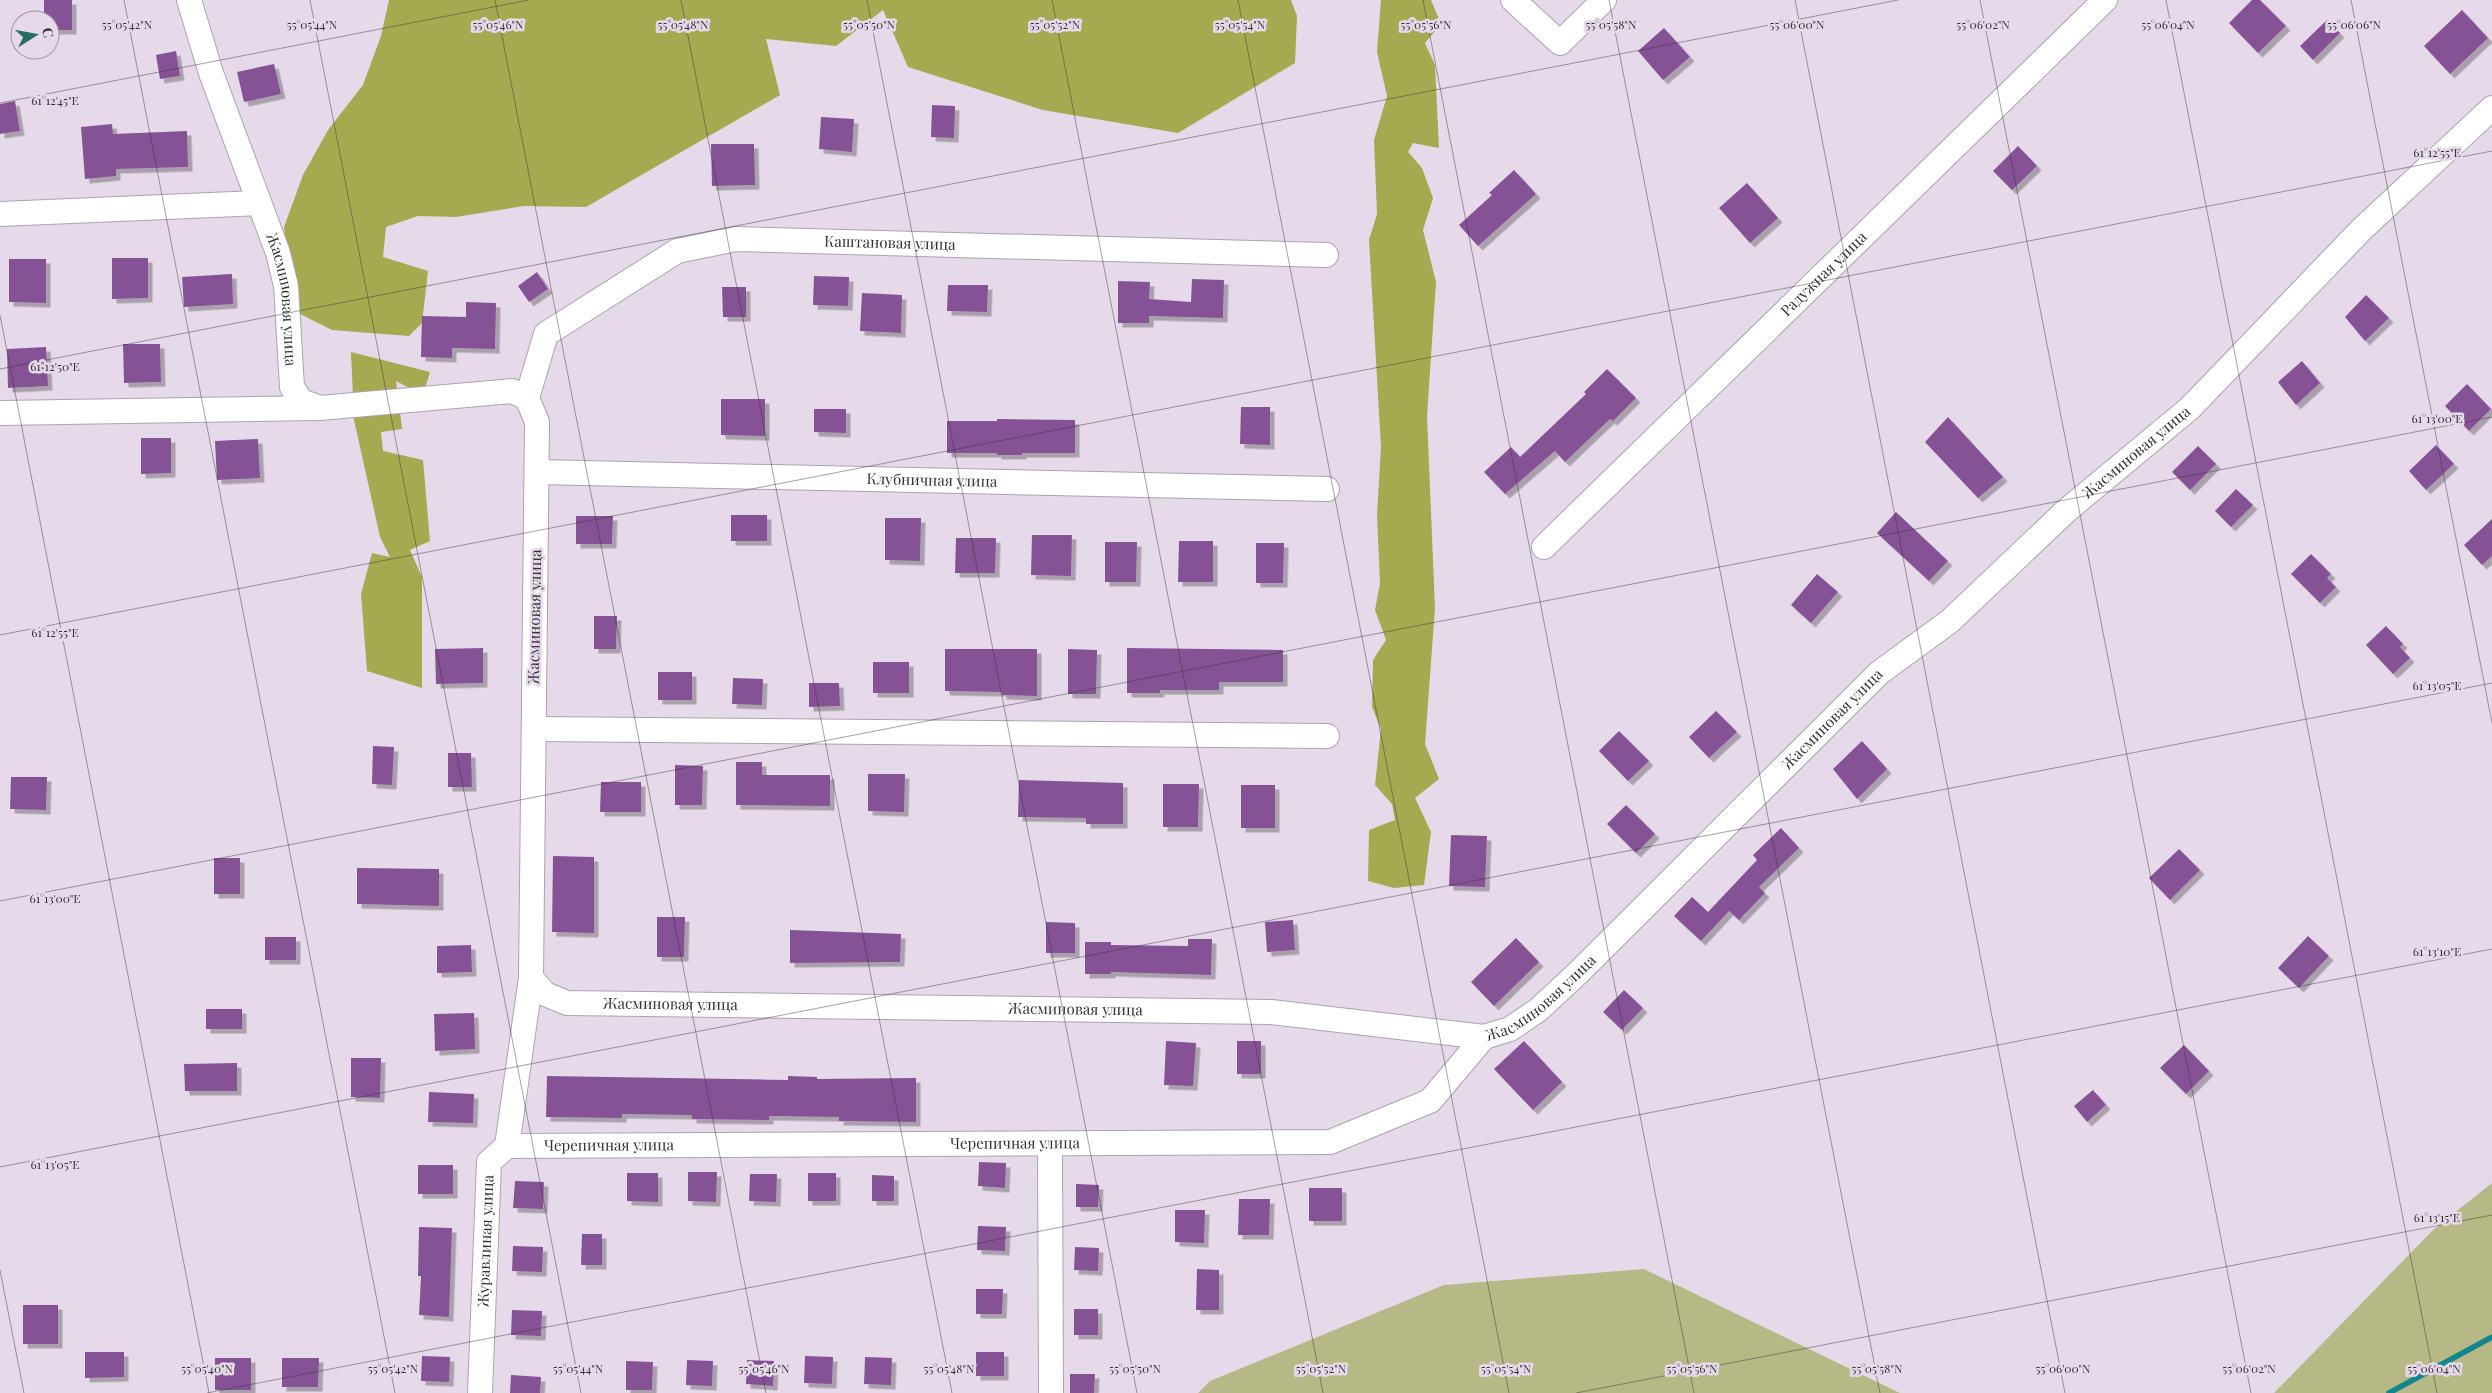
<svg xmlns="http://www.w3.org/2000/svg" width="2492" height="1393" font-family="'Playfair Display',serif">
<style>
.green{fill:#b6b986}
.forest{fill:#a5a94f}
.lines{fill:none;stroke-linecap:round;stroke-linejoin:round}
.stream{stroke:#12868c;stroke-width:5.5}
.building{fill:#855395;filter:url(#shadow)}
.minor-casing{stroke:#ada2b1;stroke-width:26}
.minor{stroke:#fff;stroke-width:24}
.ticks{fill:none;stroke:#363137;stroke-width:1;stroke-opacity:0.45}
.labels{text-anchor:middle;stroke-width:5;stroke-linejoin:round;paint-order:stroke}
.street-label{font-size:15px;fill:#363137;stroke:#e6daea}
.ticks-label{font-size:12px;text-anchor:middle;fill:#363137;stroke:#e6daea;stroke-width:5;stroke-linejoin:round;paint-order:stroke}
</style>
<defs>
<filter id="shadow"><feDropShadow dx="4.5" dy="4.5" stdDeviation="0" flood-color="#0004"/></filter>
</defs>
<rect width="100%" height="100%" fill="#e6daea"/>
<path class="green" d="M2492,1183V1393H2274L2434,1229Z
M1644,1269L1900,1393H1198L1210,1381L1444,1285Z"/>
<path class="forest" d="M389,0H1291L1297,16L1295,63L1178,133L1043,110L908,67L883,10L836,46L766,39L780,95L586,207L524,206L456,217L418,216L386,227L383,257L428,271L422,323L409,336L332,330L294,311L284,227L303,175L328,130L363,85L381,36Z
M1381,0H1431L1441,24L1425,43L1435,65L1439,148L1413,143L1408,152L1422,168L1433,198L1423,230L1436,282L1427,416L1435,608L1425,744L1439,779L1415,798L1431,832L1424,885L1394,888L1368,881L1369,830L1395,820L1392,804L1375,785L1381,729L1372,707L1373,660L1386,640L1375,610L1380,583L1377,515L1381,447L1369,240L1377,214L1374,140L1387,96L1377,52Z
M351,352L430,372L423,395L396,381L402,429L381,432L383,451L423,460L430,541L410,550L422,577V688L367,671L361,594L372,553L390,557L380,537L354,420Z"/>
<g class="lines">
<path class="stream" d="M2389,1393L2492,1337"/>
</g>
<path class="building" d="M44,0H72V30H50V20H44Z
M2252,0H2260L2286,26L2258,53L2229,23Z
M2462,10L2488,38L2450,74L2424,46Z
M2327,20L2340,33L2313,60L2300,46Z
M1664,28L1690,57L1663,80L1638,51Z
M176,51L180,76L160,79L156,55Z
M274,64L281,94L244,102L237,72Z
M15,101L20,131L0,134V104Z
M932,105L955,106L954,138L931,137Z
M821,117L854,119L852,152L819,149Z
M112,124L113,134L187,131L188,167L116,169V176L85,179L81,127Z
M711,144H754L755,185L712,186Z
M2018,146L2037,166L2012,190L1993,171Z
M1514,170L1536,194L1478,246L1459,225L1492,195L1489,193Z
M1747,183L1778,218L1750,243L1719,208Z
M112,258H148V298L112,299Z
M9,259H46V303L9,302Z
M537,272L548,289L529,302L518,286Z
M232,274L233,304L184,307L182,277Z
M814,276L849,277L848,306L813,305Z
M1192,279L1224,280L1223,318L1149,316V323H1118V281L1150,282L1149,299L1191,302Z
M948,285H988L987,312L947,311Z
M722,287H746V317H723Z
M862,293L902,295L901,333L860,331Z
M2366,295L2389,318L2365,341L2345,317Z
M466,302L496,303L495,349L452,348V358L421,357L422,316L466,317Z
M123,344H160L161,382L124,383Z
M46,347L48,386L8,388L7,349Z
M2302,361L2320,383L2296,405L2278,382Z
M1607,369L1636,398L1613,421L1610,419L1565,462L1555,451L1505,494L1484,472L1511,447L1520,457L1586,394L1584,392Z
M2467,384L2491,409L2469,431L2445,406Z
M721,399H765V436L721,435Z
M1241,407H1270V445L1240,444Z
M814,409H846V433L814,432Z
M1948,417L2003,477L1978,498L1925,442Z
M997,419L1075,420V453H1022V455H997V453H947V421H997Z
M141,438H171V473L141,474Z
M258,439L260,478L217,480L215,441Z
M2436,445L2454,464L2426,490L2409,471Z
M2198,446L2216,464L2190,490L2172,472Z
M2236,489L2253,505L2231,527L2215,511Z
M1896,512L1948,561L1929,581L1877,533Z
M731,515H767V541H731Z
M576,516H613L612,544H576Z
M885,518H921L920,561L885,560Z
M2492,519V556L2482,565L2464,545Z
M1032,535H1072L1071,576L1031,575Z
M956,538H996L995,573H955Z
M1179,541H1213V582H1178Z
M1105,542H1137L1136,582H1105Z
M1256,543H1284L1283,583H1256Z
M2311,554L2331,574L2327,578L2336,587L2320,603L2291,574Z
M1817,574L1838,592L1811,623L1791,605Z
M594,616H617L616,649H594Z
M2386,626L2403,644L2400,647L2410,658L2393,674L2366,645Z
M483,648V683L436,684L435,649Z
M1127,648L1283,650V682H1219V690H1160V693H1127Z
M945,649H1037V696L1002,695V692L945,691Z
M1068,649L1097,650L1096,694H1068Z
M873,662H909V693H873Z
M658,672H692V700H658Z
M733,678L763,679L762,705L732,704Z
M809,683H839L840,706L809,707Z
M1716,711L1737,732L1709,758L1689,737Z
M1619,731L1649,761L1628,781L1599,751Z
M1862,741L1887,769L1857,799L1833,769Z
M373,746L394,747L392,785L372,784Z
M448,753H471L472,787H448Z
M736,762H762V775H830V806L736,805Z
M675,765L703,766L702,805H675Z
M868,774H905L904,812L868,811Z
M11,777H47L46,810L10,809Z
M1019,780L1123,783V824H1086V818L1018,817Z
M601,782H641V812H600Z
M1163,784H1199L1198,827H1163Z
M1241,785H1275V828H1241Z
M1626,805L1655,834L1636,853L1607,824Z
M1781,828L1799,848L1759,887L1765,893L1739,920L1729,911L1701,941L1674,916L1692,897L1708,912L1757,860L1753,855Z
M1451,835L1487,836L1485,887L1449,886Z
M2179,849L2200,870L2170,900L2149,878Z
M553,856L594,857V933L552,932Z
M214,858H240V894H214Z
M357,868L439,869V906L357,904Z
M657,917H685L684,957H657Z
M1293,920L1295,950L1267,952L1265,922Z
M1046,922L1075,923V953H1046Z
M790,930L901,934L900,962L790,963Z
M2308,936L2329,956L2299,988L2278,968Z
M265,937H296V960H265Z
M1516,938L1539,962L1494,1006L1471,982Z
M1188,939H1212L1211,975L1111,972V974H1085V942H1111V945L1188,946Z
M471,945L472,972L437,973V946Z
M1624,990L1643,1008L1622,1030L1603,1012Z
M206,1009H242V1029H206Z
M474,1013L475,1049L435,1051L434,1014Z
M1166,1041L1196,1043L1193,1086L1164,1085Z
M1237,1041H1261V1074H1237Z
M1524,1041L1562,1082L1533,1110L1494,1069Z
M2184,1045L2209,1071L2186,1094L2160,1068Z
M351,1058H381L380,1098L351,1097Z
M237,1063V1091H185L184,1064Z
M547,1076L788,1080V1076L817,1077V1079L916,1078V1122L839,1121V1117L769,1116V1120L692,1119V1115L622,1114V1118L546,1117Z
M2093,1090L2106,1105L2087,1122L2074,1106Z
M429,1092L474,1094L473,1123L428,1122Z
M979,1162L1006,1163L1005,1188L978,1186Z
M418,1165H453V1194H418Z
M688,1172H717L716,1202L688,1201Z
M627,1173H658V1202L627,1201Z
M808,1173H836V1201H808Z
M750,1174H777L776,1202L749,1201Z
M872,1175L894,1176V1201H872Z
M515,1181L544,1182L543,1209L513,1208Z
M1076,1184L1099,1185L1098,1207H1076Z
M1309,1188H1342V1221H1309Z
M1239,1199H1270L1269,1235H1238Z
M1175,1210H1205L1204,1243L1175,1242Z
M978,1226L1006,1227L1005,1251L977,1250Z
M419,1227L452,1228L449,1317L419,1315L421,1276H418Z
M582,1234H602V1265H581Z
M513,1246L543,1247L542,1272L512,1271Z
M1075,1247L1099,1248L1098,1271L1074,1270Z
M1197,1269L1219,1270V1310H1196Z
M976,1289H1003L1002,1314H976Z
M23,1305H58V1344H23Z
M1074,1309H1098V1335H1074Z
M512,1310L542,1311L541,1336L511,1335Z
M85,1352H124V1377L85,1378Z
M976,1352H1004V1376H976Z
M422,1356L450,1357L449,1382L421,1381Z
M805,1356L833,1357L832,1384L804,1383Z
M865,1357L892,1358L891,1385L864,1384Z
M215,1358H251V1390H215Z
M282,1358H319L318,1387H282Z
M687,1360L713,1361L712,1386L686,1385Z
M747,1360L774,1361L773,1386L746,1384Z
M626,1361L653,1362L652,1390H626Z
M1070,1374H1095L1094,1393H1070Z
M511,1375L541,1377L540,1393H510Z"/>
<g class="lines">
<defs>
<g id="minor">
<path id="s1" d="M189,0L211,73L278,253L286,286L292,387L301,401L320,408L512,391L527,398L537,422L531,978L545,994L567,1003L1271,1012L1484,1037L1510,1029L1538,1010L1578,973L1879,673L1950,621L2066,511L2190,408L2361,230L2492,108"/>
<path d="M1513,0L1560,43L1604,0"/>
<path d="M0,214L259,203"/>
<path id="s2" d="M527,398L546,334L677,251L736,239L1326,255"/>
<path d="M0,413L319,408"/>
<path id="s3" d="M537,472L1327,489"/>
<path id="s4" d="M1544,547L2105,0"/>
<path d="M534,729L1327,736"/>
<path d="M1050,1144L1051,1393"/>
<path id="s5" d="M507,1146L1330,1142L1430,1101L1484,1037"/>
<path id="s6" d="M480,1393L489,1162L507,1146L531,978"/>
</g>
</defs>
<use href="#minor" class="minor-casing"/>
<use href="#minor" class="minor"/>
</g>
<path class="ticks" d="M124,0L395,1393M310,0L581,1393M495,0L766,1393M681,0L952,1393M867,0L1137,1393M1052,0L1323,1393M1238,0L1509,1393M1423,0L1694,1393M1609,0L1880,1393M1795,0L2065,1393M1980,0L2251,1393M2166,0L2437,1393M2351,0L2492,723M0,103L529,0M0,315L209,1393M0,369L1898,0M0,635L2492,151M0,901L2492,417M0,1167L2492,683M0,1270L24,1393M207,1393L2492,949M1576,1393L2492,1215"/>
<g class="labels">
<g class="street-label">
<text dy="5" stroke="none"><textPath href="#s2" startOffset="436">Каштановая улица</textPath></text>
<text dy="5" stroke="none"><textPath href="#s4" startOffset="391">Радужная улица</textPath></text>
<text dy="5" stroke="none"><textPath href="#s1" startOffset="315">Жасминовая улица</textPath></text>
<text dy="5" stroke="none"><textPath href="#s1" startOffset="3075">Жасминовая улица</textPath></text>
<text dy="5" stroke="none"><textPath href="#s3" startOffset="395">Клубничная улица</textPath></text>
<text transform="translate(535 617) rotate(-89)" y="5">Жасминовая улица</text>
<text dy="5" stroke="none"><textPath href="#s1" startOffset="2670">Жасминовая улица</textPath></text>
<text dy="5" stroke="none"><textPath href="#s1" startOffset="2265">Жасминовая улица</textPath></text>
<text dy="5" stroke="none"><textPath href="#s1" startOffset="1380">Жасминовая улица</textPath></text>
<text dy="5" stroke="none"><textPath href="#s1" startOffset="1785">Жасминовая улица</textPath></text>
<text dy="5" stroke="none"><textPath href="#s5" startOffset="508">Черепичная улица</textPath></text>
<text dy="5" stroke="none"><textPath href="#s5" startOffset="102">Черепичная улица</textPath></text>
<text dy="5" stroke="none"><textPath href="#s6" startOffset="152">Журавлиная улица</textPath></text>
</g>
</g>
<g class="ticks-label">
<text x="127" y="29">55°05'42"N</text>
<text x="312" y="29">55°05'44"N</text>
<text x="498" y="29">55°05'46"N</text>
<text x="683" y="29">55°05'48"N</text>
<text x="869" y="29">55°05'50"N</text>
<text x="1055" y="29">55°05'52"N</text>
<text x="1240" y="29">55°05'54"N</text>
<text x="1426" y="29">55°05'56"N</text>
<text x="1611" y="29">55°05'58"N</text>
<text x="1797" y="29">55°06'00"N</text>
<text x="1983" y="29">55°06'02"N</text>
<text x="2168" y="29">55°06'04"N</text>
<text x="2354" y="29">55°06'06"N</text>
<text x="55" y="105">61°12'45"E</text>
<text x="2437" y="157">61°12'55"E</text>
<text x="55" y="371">61°12'50"E</text>
<text x="2437" y="423">61°13'00"E</text>
<text x="55" y="637">61°12'55"E</text>
<text x="2437" y="690">61°13'05"E</text>
<text x="55" y="903">61°13'00"E</text>
<text x="2437" y="956">61°13'10"E</text>
<text x="55" y="1169">61°13'05"E</text>
<text x="2437" y="1222">61°13'15"E</text>
<text x="207" y="1373">55°05'40"N</text>
<text x="393" y="1373">55°05'42"N</text>
<text x="578" y="1373">55°05'44"N</text>
<text x="764" y="1373">55°05'46"N</text>
<text x="949" y="1373">55°05'48"N</text>
<text x="1135" y="1373">55°05'50"N</text>
<text x="1321" y="1373">55°05'52"N</text>
<text x="1506" y="1373">55°05'54"N</text>
<text x="1692" y="1373">55°05'56"N</text>
<text x="1877" y="1373">55°05'58"N</text>
<text x="2063" y="1373">55°06'00"N</text>
<text x="2249" y="1373">55°06'02"N</text>
<text x="2434" y="1373">55°06'04"N</text>
</g>
<g transform="translate(35 35) rotate(79)"><circle r="24" fill="#e6daea" stroke="#a096a2"/>
<path d="M0-4L9 19L0 12L-9 19Z" fill="#266d62"/>
<text y="-8" font-size="14" font-weight="bold" text-anchor="middle" fill="#363137">С</text>
</g>
</svg>
